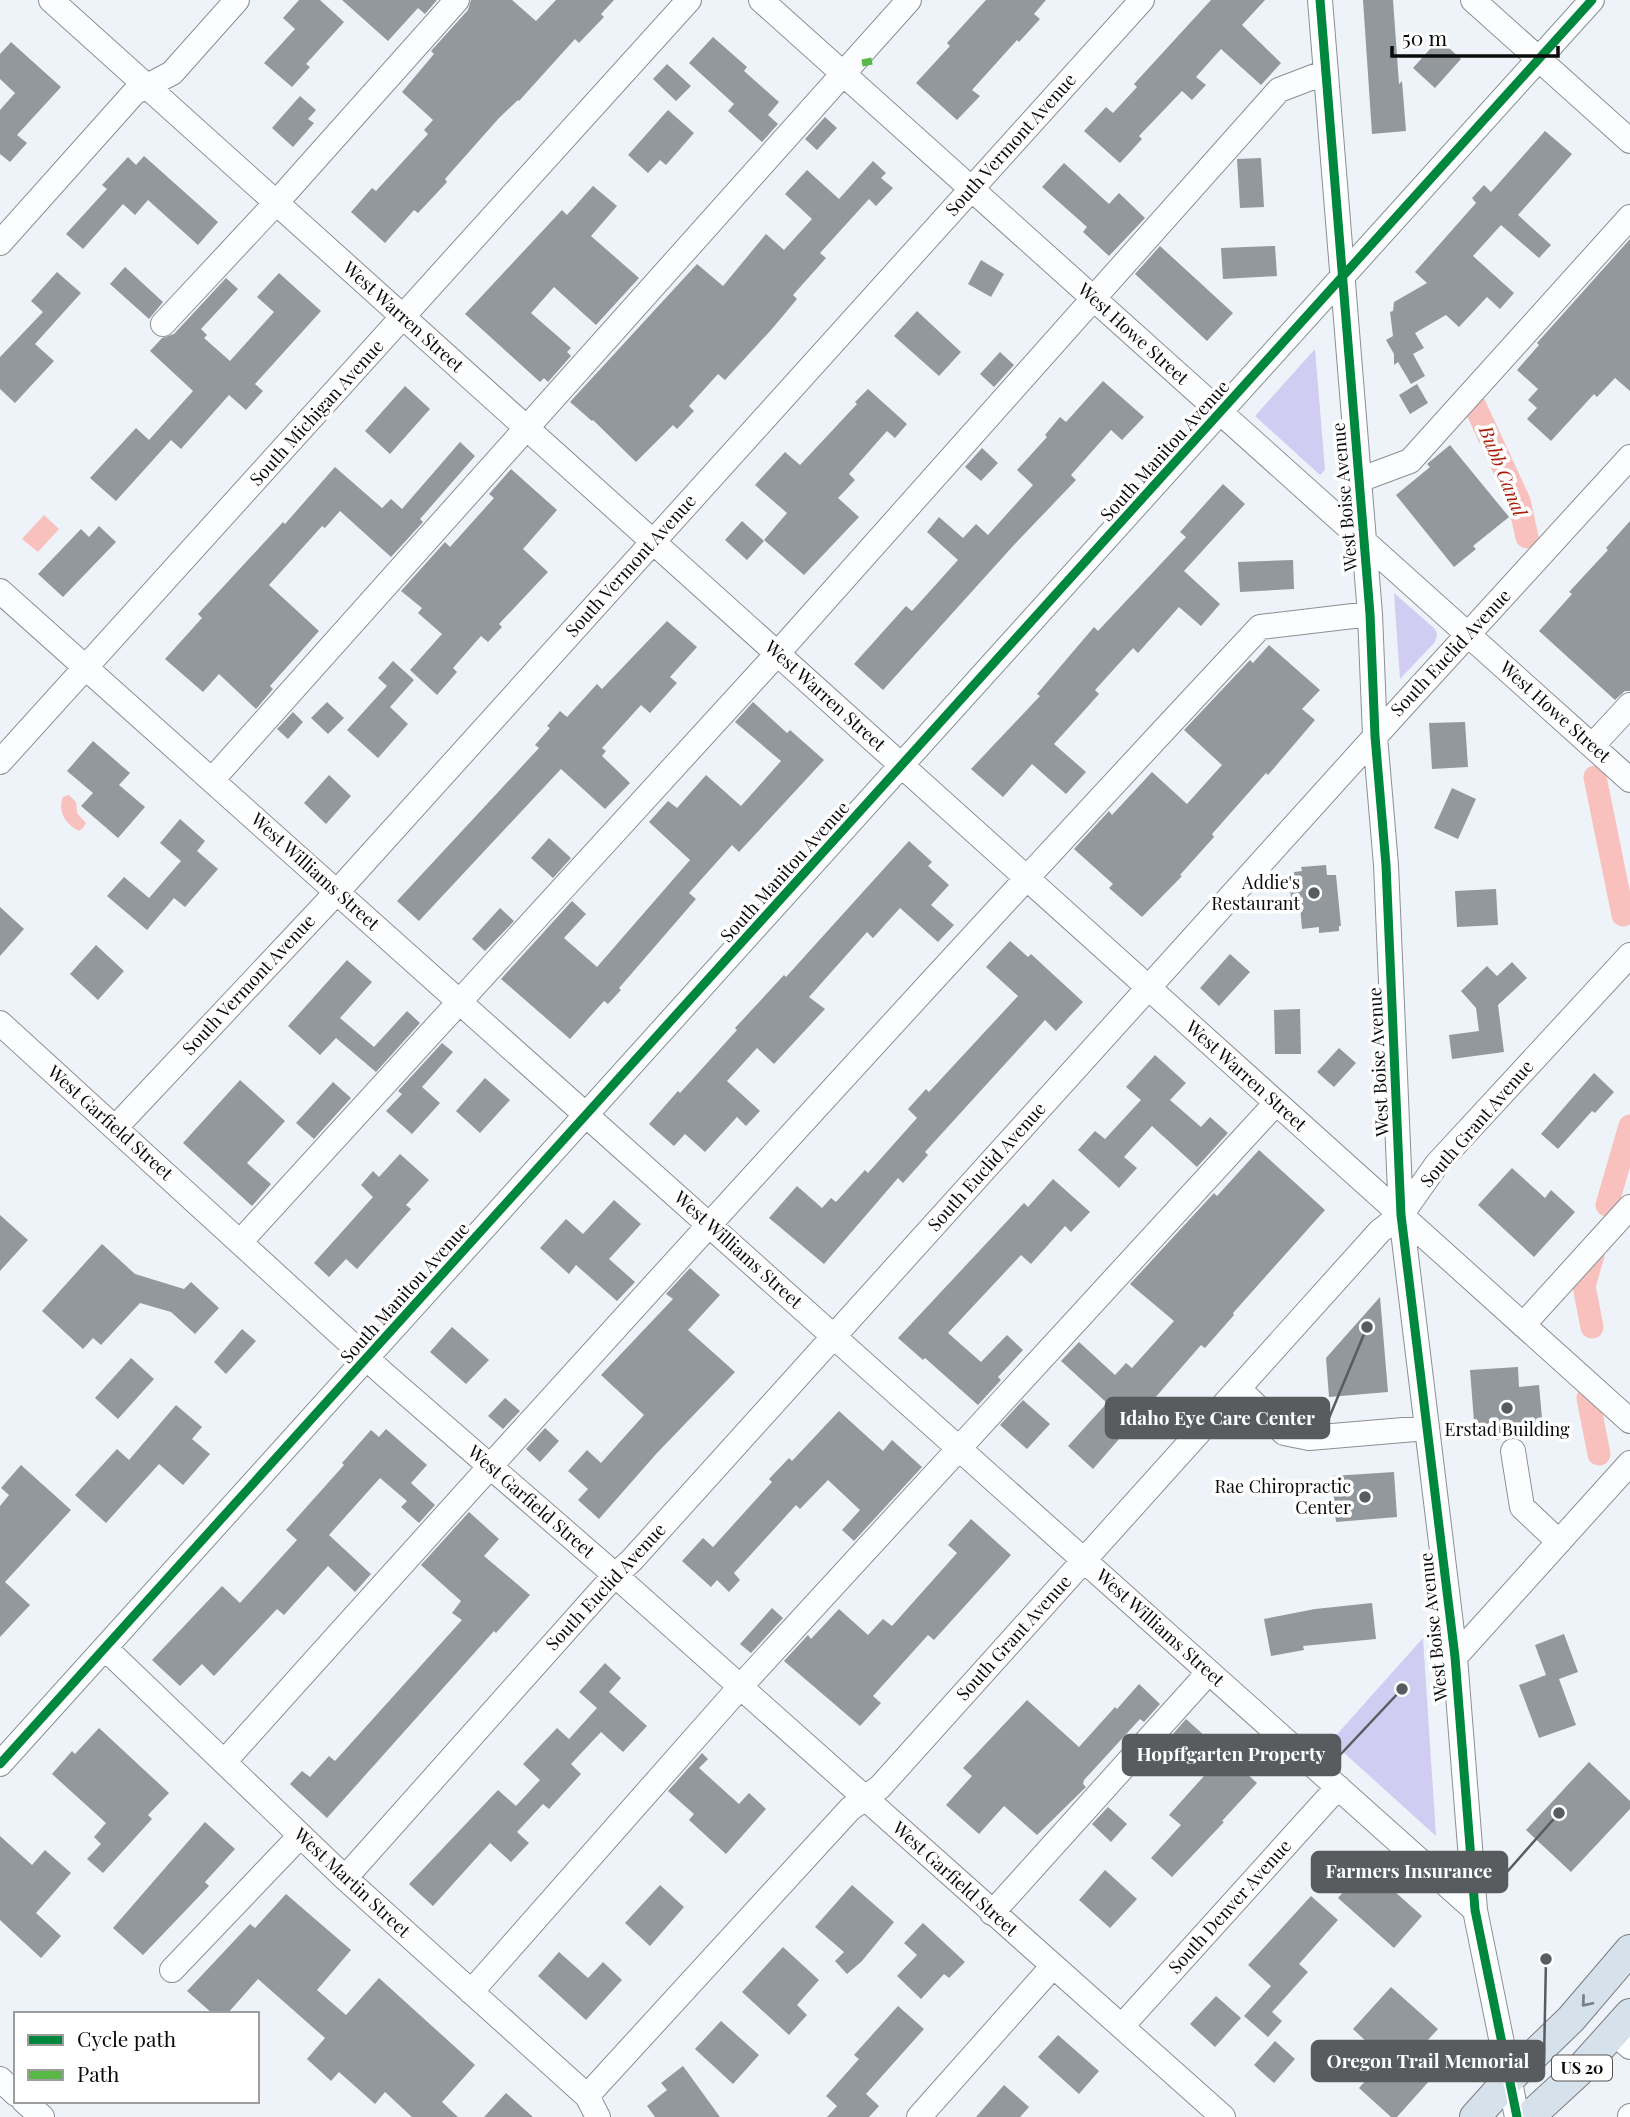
<svg xmlns="http://www.w3.org/2000/svg" width="1630" height="2117" font-family="'Playfair Display',serif">
<style>
.green{fill:#d0ccf2}
.water{fill:#f8c1be}
.lines{fill:none;stroke-linecap:round;stroke-linejoin:round}
.canal{stroke:#f8c1be;stroke-width:23}
.building{fill:#93989c}
.minor-casing{stroke:#8c8f92;stroke-width:26}
.major-casing{stroke:#7a7c7f;stroke-width:32}
.minor{stroke:#fcfdfe;stroke-width:24}
.major{stroke:#d6e2eb;stroke-width:30}
.quiet{stroke:#58b947;stroke-width:7;stroke-dasharray:14 7;stroke-linecap:butt}
.cycleway-casing{stroke:#fff;stroke-width:13}
.cycleway{stroke:#00873e;stroke-width:9}
.oneway{stroke:#7a8186}
.poi-dot{fill:#595c5e;stroke:#fff;stroke-width:2.5}
.labels{text-anchor:middle;stroke-width:7;stroke-linejoin:round;paint-order:stroke}
.shield{fill:#fff;stroke:#545454;stroke-width:2}
.shield-label{font-size:16px;font-weight:bold;fill:#0a0a0a}
.street-label{font-size:18px;fill:#0a0a0a;stroke:#fff}
.poi-label{font-size:18px;fill:#0a0a0a;stroke:#fff;text-anchor:end}
.water-label{font-size:19px;font-style:italic;fill:#a71d08;stroke:#fff}
.leader{fill:none;stroke:#595c5e;stroke-width:2.5}
.callout-dot{fill:#595c5e;stroke:#fff;stroke-width:2.5}
.callout{fill:#595c5e;stroke:#595c5e;stroke-width:2.5}
.callout-label{font-size:19px;text-anchor:middle;font-weight:bold;fill:#fff}
</style>
<rect width="100%" height="100%" fill="#edf3f9"/>
<path class="green" d="M1315,349L1325,470L1320,475L1255,416Z
M1394,593L1435,629L1437,634L1435,642L1400,679Z
M1423,1638L1436,1836L1331,1741Z"/>
<path class="water" d="M44,515L59,529L38,552L22,539Z
M69,795L76,802L77,813L86,823L83,828L79,831C66,825 57,811 63,797Z"/>
<g class="lines">
<path class="canal" d="M1475,406L1519,501L1527,537
M1595,777L1623,915
M1607,1205L1630,1126
M1592,1327L1584,1286L1593,1255
M1588,1398L1599,1454"/>
</g>
<path class="building" d="M299,0H320L344,22L306,64L310,67L292,87L264,63L295,29L283,18Z
M342,0H437L425,14L418,8L388,41Z
M471,0H512L536,21L556,0H614L601,14L604,17L579,43L575,39L519,101L518,100L499,118L445,179L447,182L435,195L418,213L414,210L385,243L351,212L372,188L376,191L428,134L424,130L433,120L402,92L434,54L431,51L468,10Z
M986,0H1046L1034,14L1040,19L1019,42L1017,40L972,90L980,96L957,120L916,83L950,46L947,43Z
M1211,0H1265L1242,25L1281,63L1261,85L1221,49L1196,77L1206,85L1192,100L1182,91L1139,136L1142,139L1120,163L1084,131L1106,107L1113,113L1137,87L1134,84Z
M1363,0H1393L1399,84L1402,81L1406,131L1372,134Z
M713,37L747,67L744,71L779,102L768,115L778,124L762,142L728,111L734,104L689,63Z
M1439,39L1461,59L1435,88L1413,68Z
M11,42L61,87L17,135L27,143L10,162L0,154V110L15,93L0,79V54Z
M667,64L691,86L676,101L653,79Z
M300,96L316,110L308,119L314,123L293,147L272,128Z
M668,110L694,133L666,165L660,160L648,173L628,155Z
M825,117L837,128L817,150L805,139Z
M1545,131L1572,154L1518,215L1551,245L1539,258L1501,225L1473,256L1514,293L1500,309L1487,297L1459,327L1446,315L1415,333L1424,348L1413,354L1425,376L1411,384L1398,362L1394,365V354L1386,340L1393,336L1390,312L1393,311L1394,302L1427,283L1415,272L1476,203L1472,198L1484,185L1491,192Z
M144,156L218,222L198,245L148,200L135,215L123,204L83,249L66,234L107,189L102,185L128,157L136,165Z
M1261,158L1264,207L1240,208L1237,159Z
M873,161L886,173L881,178L893,188L876,206L869,199L820,253L826,258L793,295L797,299L771,330L725,380L718,374L689,406L694,411L677,429L673,425L636,462L593,420L592,421L570,402L697,264L723,286L766,234L784,250L812,219L785,194L807,170L839,199Z
M1064,163L1109,204L1119,193L1145,218L1109,256L1083,232L1087,227L1042,187Z
M593,186L617,206L591,236L639,278L596,325L554,287L531,313L571,348L567,352L571,356L548,382L544,378L540,382L465,314L562,210L567,215Z
M1630,239V391L1615,378L1597,397L1594,394L1551,441L1527,419L1537,408L1528,400L1538,389L1517,370L1539,345L1537,343Z
M1160,246L1233,313L1207,341L1135,274Z
M1275,246L1277,276L1223,279L1221,248Z
M981,260L1004,274L991,297L968,284Z
M125,267L163,302L149,319L110,284Z
M57,272L81,293L35,344L54,361L15,403L0,389V357L43,312L31,301Z
M279,273L321,311L255,384L263,391L246,410L229,395L181,449L171,440L116,501L90,478L136,428L149,440L193,391L150,351L162,338L174,334L226,278L238,289L201,329L207,335L204,338L230,361L274,312L257,297Z
M917,311L961,352L939,376L894,336Z
M1000,352L1014,365L994,387L980,374Z
M1103,381L1144,417L1122,440L1111,430L1071,475L1076,480L1013,546L883,690L854,664L906,606L912,611L958,560L927,532L939,517L963,538L976,524L988,535L1033,485L1017,470L1047,437L1045,435L1060,417L1066,422Z
M1417,384L1428,403L1410,414L1399,395Z
M405,386L430,409L390,454L365,431Z
M868,389L907,424L895,438L887,431L849,474L855,480L838,498L859,517L804,575L764,540L787,513L755,485L785,452L800,465L857,404L855,402Z
M460,442L475,456L420,519L423,522L391,557L340,511L325,528L322,526L269,585L319,631L270,686L273,689L256,709L219,674L203,692L165,659L202,618L198,614L283,522L285,524L335,467L382,508L391,499L402,509Z
M1450,445L1509,517L1473,546L1476,549L1454,567L1396,495L1430,467L1427,464Z
M982,448L998,463L981,481L965,467Z
M511,469L557,510L523,549L548,572L499,624L502,627L488,642L481,636L453,668L457,672L437,695L410,670L442,634L418,613L422,608L401,591L445,542L450,547L494,498L489,494Z
M1223,484L1245,504L1184,571L1220,604L1201,626L1179,607L1138,653L1133,648L1095,690L1099,694L1054,744L1086,772L1066,794L1032,764L1003,797L971,769L1040,696L1037,694L1094,627L1098,631L1186,537L1180,532Z
M742,521L764,541L747,560L725,540Z
M1630,521V691H1625L1615,700L1539,631L1572,594L1569,592L1608,550L1606,548Z
M99,526L116,542L63,597L38,574L81,529L89,537Z
M1293,560L1294,589L1240,592L1238,562Z
M667,621L697,647L670,677L677,683L650,713L641,705L602,748L606,751L602,756L630,783L605,809L561,769L419,921L397,901L539,748L535,745L550,728L547,726L560,711L567,717L597,684L602,689Z
M1269,645L1320,690L1302,709L1315,720L1268,775L1266,773L1212,834L1214,837L1180,875L1182,876L1142,917L1109,888L1113,884L1074,849L1109,811L1112,815L1152,772L1187,804L1222,765L1184,730L1250,660L1253,663Z
M393,661L414,680L390,707L408,724L378,758L347,730L387,686L378,678Z
M327,702L344,718L328,734L311,718Z
M753,702L787,733L790,730L824,760L739,852L732,845L689,893L696,899L619,988L621,990L608,1004L604,1001L570,1039L501,979L572,901L586,914L564,938L597,967L690,860L649,822L668,801L677,808L706,775L741,806L781,761L735,722Z
M293,712L303,722L288,739L277,729Z
M1465,722L1468,767L1432,769L1429,723Z
M93,741L130,773L119,785L145,807L118,838L81,806L93,793L67,771Z
M329,775L351,796L326,824L304,803Z
M1452,788L1476,799L1458,839L1434,828Z
M180,819L205,841L197,851L218,869L185,907L174,898L147,930L107,896L124,877L149,898L181,861L160,843Z
M549,838L571,858L553,878L531,858Z
M909,841L932,862L928,866L949,885L931,905L954,925L938,942L900,908L873,938L867,932L809,997L825,1009L774,1064L757,1048L727,1081L760,1111L746,1126L737,1117L705,1152L685,1134L674,1146L649,1124L678,1091L680,1093L737,1030L735,1028L784,975L786,977Z
M1326,865L1327,875H1336L1341,926H1339V931L1319,933V927L1302,929L1300,906L1292,907L1289,880L1295,879L1294,872L1302,871L1301,867Z
M1496,889L1498,925L1457,927L1455,891Z
M0,907L24,929L0,956Z
M500,908L514,921L485,951L472,939Z
M1010,941L1028,957L1031,954L1083,1002L1056,1031L1045,1020L925,1152L928,1155L903,1183L898,1178L824,1264L769,1218L797,1186L822,1208L831,1198L836,1202L865,1170L868,1173L917,1118L908,1109L926,1089L929,1092L1018,996L986,967Z
M96,945L124,971L98,1000L70,974Z
M1230,954L1250,972L1219,1006L1200,988Z
M347,960L372,982L340,1018L374,1047L407,1011L420,1023L376,1072L336,1038L320,1055L288,1026Z
M1512,962L1527,978L1498,1005L1504,1052L1452,1059L1449,1035L1479,1031L1476,1008L1461,991L1487,966L1497,976Z
M1300,1009L1301,1054H1275L1274,1010Z
M442,1043L453,1052L422,1087L440,1103L412,1134L386,1111L402,1094L398,1091Z
M1339,1048L1356,1063L1334,1087L1317,1072Z
M1155,1055L1186,1083L1170,1100L1201,1127L1210,1117L1228,1133L1197,1167L1152,1126L1124,1157L1137,1168L1119,1188L1078,1150L1095,1131L1105,1139L1141,1100L1126,1087Z
M1594,1073L1614,1092L1595,1113L1592,1111L1558,1149L1541,1134Z
M485,1078L510,1100L480,1133L456,1111Z
M240,1080L285,1121L247,1163L271,1184L252,1206L183,1143Z
M333,1082L351,1098L314,1139L296,1123Z
M1259,1150L1325,1210L1233,1313L1234,1315L1205,1348L1201,1345L1093,1469L1068,1446L1107,1403L1061,1361L1079,1342L1115,1375L1126,1363L1132,1368L1174,1321L1130,1284L1214,1193L1217,1196Z
M400,1154L429,1180L406,1205L411,1209L357,1269L346,1259L329,1277L314,1263L373,1197L361,1185L373,1171L379,1177Z
M1512,1168L1545,1198L1551,1190L1575,1212L1534,1257L1478,1205Z
M1053,1179L1090,1212L1071,1232L1065,1226L1031,1264L1021,1255L948,1333L981,1362L1007,1335L1023,1350L998,1377L1001,1380L978,1405L925,1358L923,1360L898,1338L1024,1203L1028,1207Z
M614,1200L641,1224L609,1259L635,1282L617,1301L576,1265L569,1274L540,1248L566,1219L583,1234Z
M0,1215L28,1240L0,1271Z
M102,1244L135,1274L184,1289L191,1282L219,1308L195,1334L171,1312L140,1303L101,1345L93,1338L83,1349L42,1311Z
M690,1268L720,1295L688,1330L735,1372L657,1453L599,1519L578,1500L588,1489L568,1471L587,1450L601,1463L644,1415L601,1375L673,1299L666,1294Z
M1380,1297L1388,1392L1329,1397L1326,1358Z
M452,1327L489,1360L466,1384L430,1352Z
M242,1329L256,1341L226,1374L214,1362Z
M131,1358L154,1379L118,1419L95,1398Z
M1518,1367L1519,1387L1539,1385L1543,1429L1523,1431V1438L1511,1436L1496,1440L1495,1432L1475,1434L1470,1370Z
M505,1398L520,1411L503,1429L488,1416Z
M1023,1400L1050,1424L1027,1449L1000,1425Z
M176,1405L202,1427L192,1439L210,1454L183,1485L159,1464L106,1523L75,1495L117,1449L129,1460Z
M839,1411L883,1451L892,1440L922,1467L854,1541L842,1530L860,1510L828,1480L800,1509L796,1505L734,1573L740,1580L729,1592L717,1580L711,1587L682,1561L703,1538L713,1547L772,1482L769,1479L789,1458L792,1461Z
M545,1428L559,1441L540,1462L526,1449Z
M386,1429L427,1465L411,1483L435,1505L419,1523L401,1507L407,1501L380,1478L329,1535L371,1574L355,1592L328,1566L284,1615L277,1609L214,1676L202,1664L180,1686L152,1660L222,1586L240,1603L297,1540L286,1530L344,1465L342,1463L371,1430L379,1437Z
M21,1465L71,1510L5,1582L30,1605L0,1637V1506L9,1495L1,1488Z
M1394,1472L1397,1517L1336,1522L1332,1476Z
M469,1512L499,1539L484,1556L530,1595L496,1633L494,1631L327,1818L290,1784L302,1771L310,1777L329,1756L335,1761L462,1620L452,1613L461,1601L421,1565Z
M971,1519L1011,1555L934,1640L928,1635L873,1696L881,1703L860,1726L784,1661L808,1635L811,1639L839,1609L868,1635L883,1619L892,1626L957,1553L948,1545Z
M1372,1603L1376,1639L1303,1646L1304,1650L1271,1656L1264,1619L1315,1609Z
M772,1608L783,1618L751,1653L740,1644Z
M1564,1634L1578,1672L1559,1679L1576,1725L1539,1738L1519,1685L1546,1675L1535,1645Z
M605,1663L621,1678L609,1692L647,1726L623,1752L601,1732L571,1764L581,1774L549,1809L543,1804L517,1832L529,1843L511,1862L490,1843L433,1906L409,1884L498,1790L516,1806L540,1780L523,1764L557,1728L569,1739L597,1708L579,1692Z
M1139,1684L1160,1704L1144,1722L1140,1719L1084,1780L1083,1784L1086,1787L1037,1835L1004,1806L979,1834L946,1805L972,1776L963,1768L1027,1700L1079,1747L1115,1707L1117,1709Z
M1186,1719L1257,1783L1222,1821L1224,1822L1172,1877L1151,1858L1181,1825L1169,1815L1204,1776L1166,1742Z
M99,1728L169,1793L148,1815L152,1819L103,1873L87,1859L101,1844L94,1837L106,1823L52,1774L72,1751L75,1754Z
M702,1753L708,1759L699,1768L739,1804L749,1793L766,1809L726,1854L689,1820L694,1814L668,1791Z
M1589,1762L1630,1801V1809L1571,1872L1526,1830Z
M1108,1807L1127,1824L1111,1842L1092,1824Z
M205,1822L235,1849L205,1882L209,1886L143,1955L113,1928Z
M0,1836L32,1865L45,1850L71,1873L36,1913L61,1936L41,1958L0,1920Z
M1366,1866L1422,1916L1394,1948L1338,1898Z
M1105,1870L1137,1899L1110,1928L1079,1900Z
M660,1885L684,1907L650,1946L625,1923Z
M852,1885L894,1922L862,1961L847,1974L835,1961L844,1952L815,1927Z
M286,1894L351,1950L317,1990L346,2015L379,1978L475,2065L442,2102L458,2117H412L385,2092L375,2104L339,2072L331,2081L307,2059L325,2038L258,1979L227,2014H213L187,1991L250,1924L255,1928Z
M1311,1896L1338,1920L1299,1964L1308,1972L1272,2012L1282,2021L1268,2037L1244,2016L1271,1986L1248,1965Z
M923,1923L965,1962L949,1978L944,1974L921,1999L897,1976L917,1955L904,1943Z
M783,1947L819,1980L797,2005L807,2015L789,2035L742,1992Z
M559,1952L588,1978L603,1962L622,1980L586,2020L538,1976Z
M1391,1987L1438,2029L1410,2059L1431,2079L1397,2117H1391L1359,2088L1385,2059L1353,2029Z
M1216,1996L1241,2018L1215,2047L1190,2024Z
M898,2006L924,2029L866,2094L879,2106L869,2117H827L837,2106L826,2096L859,2059L854,2055Z
M721,2021L759,2055L733,2084L695,2049Z
M1058,2035L1099,2071L1079,2094L1038,2057Z
M1275,2041L1295,2059L1274,2083L1254,2065Z
M683,2066L720,2117H655L647,2106L667,2090L661,2083Z
M1004,2085L1029,2107L1020,2117H976Z
M506,2093L533,2117H484Z"/>
<g class="lines">
<defs>
<path id="minor" d="M51,0L1630,1421
M761,0L1630,780
M1320,0L1370,614L1375,736L1386,865L1401,1215L1455,1657L1475,1910L1517,2117
M1473,0L1630,141
M0,243L134,93L172,73L237,0
M163,324L276,203L457,0
M1359,480L1410,461L1630,217
M0,591L1475,1910
M1592,746L1630,705
M0,762L689,0
M212,780L909,0
M0,1023L385,1375L615,1575L1223,2117
M115,1128L337,892L1142,0
M241,1241L777,654L1279,90L1326,72
M1523,1325L1630,1207
M1239,1389L1284,1433L1309,1438L1427,1428
M1513,1451L1522,1507L1559,1542
M105,1648L345,1878L587,2096L598,2117
M1455,1657L1630,1463
M224,1762C566,1381 910,1001 1260,627L1370,614
M0,1764L1592,0
M345,1878L615,1575L631,1561L1399,710L1630,457
M992,1913L1209,1672
M172,1970L300,1836
M471,1992L740,1687L1276,1103
M1122,2026L1338,1787
M1614,2033L1630,2047
M0,2079L16,2094
M587,2096L850,1809L880,1787L1380,1231L1401,1215L1437,1164L1630,955
M24,2101L42,2117
M919,2117L1053,1966
M1630,2117V2116"/>
<path id="major" d="M1475,2117L1510,2078L1571,2019L1630,1950
M1529,2117L1577,2073L1630,2014"/>
</defs>
<use href="#minor" class="minor-casing"/>
<use href="#major" class="major-casing"/>
<use href="#minor" class="minor"/>
<use href="#major" class="major"/>
<path class="quiet" d="M862,63L872,61"/>
<defs>
<path id="cycleway" d="M1320,0L1370,614L1375,736L1386,865L1401,1215L1455,1657L1475,1910L1517,2117
M0,1764L1592,0"/>
</defs>
<use href="#cycleway" class="cycleway-casing"/>
<use href="#cycleway" class="cycleway"/>
</g>
<defs><path id="oneway-chevron" d="M-2-3.5L2.5 0L-2 3.5" fill="none" stroke-width="1.6" stroke-linecap="round" stroke-linejoin="round" transform="scale(1.75)"/></defs>
<use class="oneway" href="#oneway-chevron" transform="translate(1586 2002) rotate(130)"/>
<g class="poi-dot">
<circle cx="1314" cy="893" r="7"/>
<circle cx="1507" cy="1408" r="7"/>
<circle cx="1365" cy="1497" r="7"/>
</g>
<g class="labels">
<rect class="shield" x="1552" y="2055.5" width="60" height="25" rx="5"/>
<g class="shield-label">
<text x="1582" y="2074">US 20</text>
</g>
<g class="street-label">
<text transform="translate(1011 145) rotate(-48)" y="6">South Vermont Avenue</text>
<text transform="translate(403 317) rotate(42)" y="6">West Warren Street</text>
<text transform="translate(1133 334) rotate(42)" y="6">West Howe Street</text>
<text transform="translate(317 413) rotate(-48)" y="6">South Michigan Avenue</text>
<text transform="translate(1165 451) rotate(-48)" y="6">South Manitou Avenue</text>
<text transform="translate(1345 497) rotate(-95)" y="6">West Boise Avenue</text>
<text transform="translate(631 566) rotate(-48)" y="6">South Vermont Avenue</text>
<text transform="translate(1451 653) rotate(-47)" y="6">South Euclid Avenue</text>
<text transform="translate(825 696) rotate(42)" y="6">West Warren Street</text>
<text transform="translate(1555 712) rotate(42)" y="6">West Howe Street</text>
<text transform="translate(315 872) rotate(42)" y="6">West Williams Street</text>
<text transform="translate(785 872) rotate(-48)" y="6">South Manitou Avenue</text>
<text transform="translate(249 985) rotate(-47)" y="6">South Vermont Avenue</text>
<text transform="translate(1379 1062) rotate(-93)" y="6">West Boise Avenue</text>
<text transform="translate(1246 1076) rotate(42)" y="6">West Warren Street</text>
<text transform="translate(110 1123) rotate(42)" y="6">West Garfield Street</text>
<text transform="translate(1477 1124) rotate(-49)" y="6">South Grant Avenue</text>
<text transform="translate(987 1167) rotate(-48)" y="6">South Euclid Avenue</text>
<text transform="translate(738 1250) rotate(42)" y="6">West Williams Street</text>
<text transform="translate(405 1293) rotate(-48)" y="6">South Manitou Avenue</text>
<text transform="translate(531 1502) rotate(41)" y="6">West Garfield Street</text>
<text transform="translate(606 1587) rotate(-47)" y="6">South Euclid Avenue</text>
<text transform="translate(1434 1627) rotate(-96)" y="6">West Boise Avenue</text>
<text transform="translate(1160 1628) rotate(42)" y="6">West Williams Street</text>
<text transform="translate(1014 1638) rotate(-48)" y="6">South Grant Avenue</text>
<text transform="translate(955 1879) rotate(42)" y="6">West Garfield Street</text>
<text transform="translate(352 1883) rotate(43)" y="6">West Martin Street</text>
<text transform="translate(1230 1907) rotate(-48)" y="6">South Denver Avenue</text>
</g>
<g class="poi-label">
<text x="1300" y="889">Addie's<tspan x="1300" dy="21">Restaurant</tspan></text>
<text x="1507" y="1436" text-anchor="middle">Erstad Building</text>
<text x="1351" y="1493">Rae Chiropractic<tspan x="1351" dy="21">Center</tspan></text>
</g>
<g class="water-label">
<text transform="translate(1503 471) rotate(68)" y="7">Bubb Canal</text>
</g>
</g>
<path class="leader" d="M1367 1327L1329 1418M1402 1689L1340 1755M1559 1813L1507 1872M1546 1959L1544 2061"/>
<g class="callout-dot">
<circle cx="1367" cy="1327" r="7"/>
<circle cx="1402" cy="1689" r="7"/>
<circle cx="1559" cy="1813" r="7"/>
<circle cx="1546" cy="1959" r="7"/>
</g>
<g class="callout">
<rect x="1106" y="1398" width="223" height="40" rx="7"/>
<rect x="1123" y="1735" width="217" height="40" rx="7"/>
<rect x="1312" y="1852" width="195" height="40" rx="7"/>
<rect x="1312" y="2041" width="232" height="40" rx="7"/>
</g>
<g class="callout-label">
<text x="1217" y="1425">Idaho Eye Care Center</text>
<text x="1231" y="1761">Hopffgarten Property</text>
<text x="1409" y="1878">Farmers Insurance</text>
<text x="1428" y="2068">Oregon Trail Memorial</text>
</g>
<rect x="14" y="2012" width="245" height="91" fill="#ffffff" stroke="#9d9d9d" stroke-width="2"/>
<rect x="28" y="2035" width="35" height="10" fill="#00873e" stroke="#9d9d9d" stroke-width="2"/>
<text x="77" y="2047" font-size="21" fill="#0a0a0a">Cycle path</text>
<rect x="28" y="2070" width="35" height="10" fill="#58b947" stroke="#9d9d9d" stroke-width="2"/>
<text x="77" y="2082" font-size="21" fill="#0a0a0a">Path</text>
<path d="M1392 46v10h166v-10" fill="none" stroke="#0a0a0a" stroke-width="3.5"/>
<text x="1402" y="46" font-size="21" fill="#0a0a0a" stroke="#ffffff" stroke-width="5" paint-order="stroke">50 m</text>
</svg>
